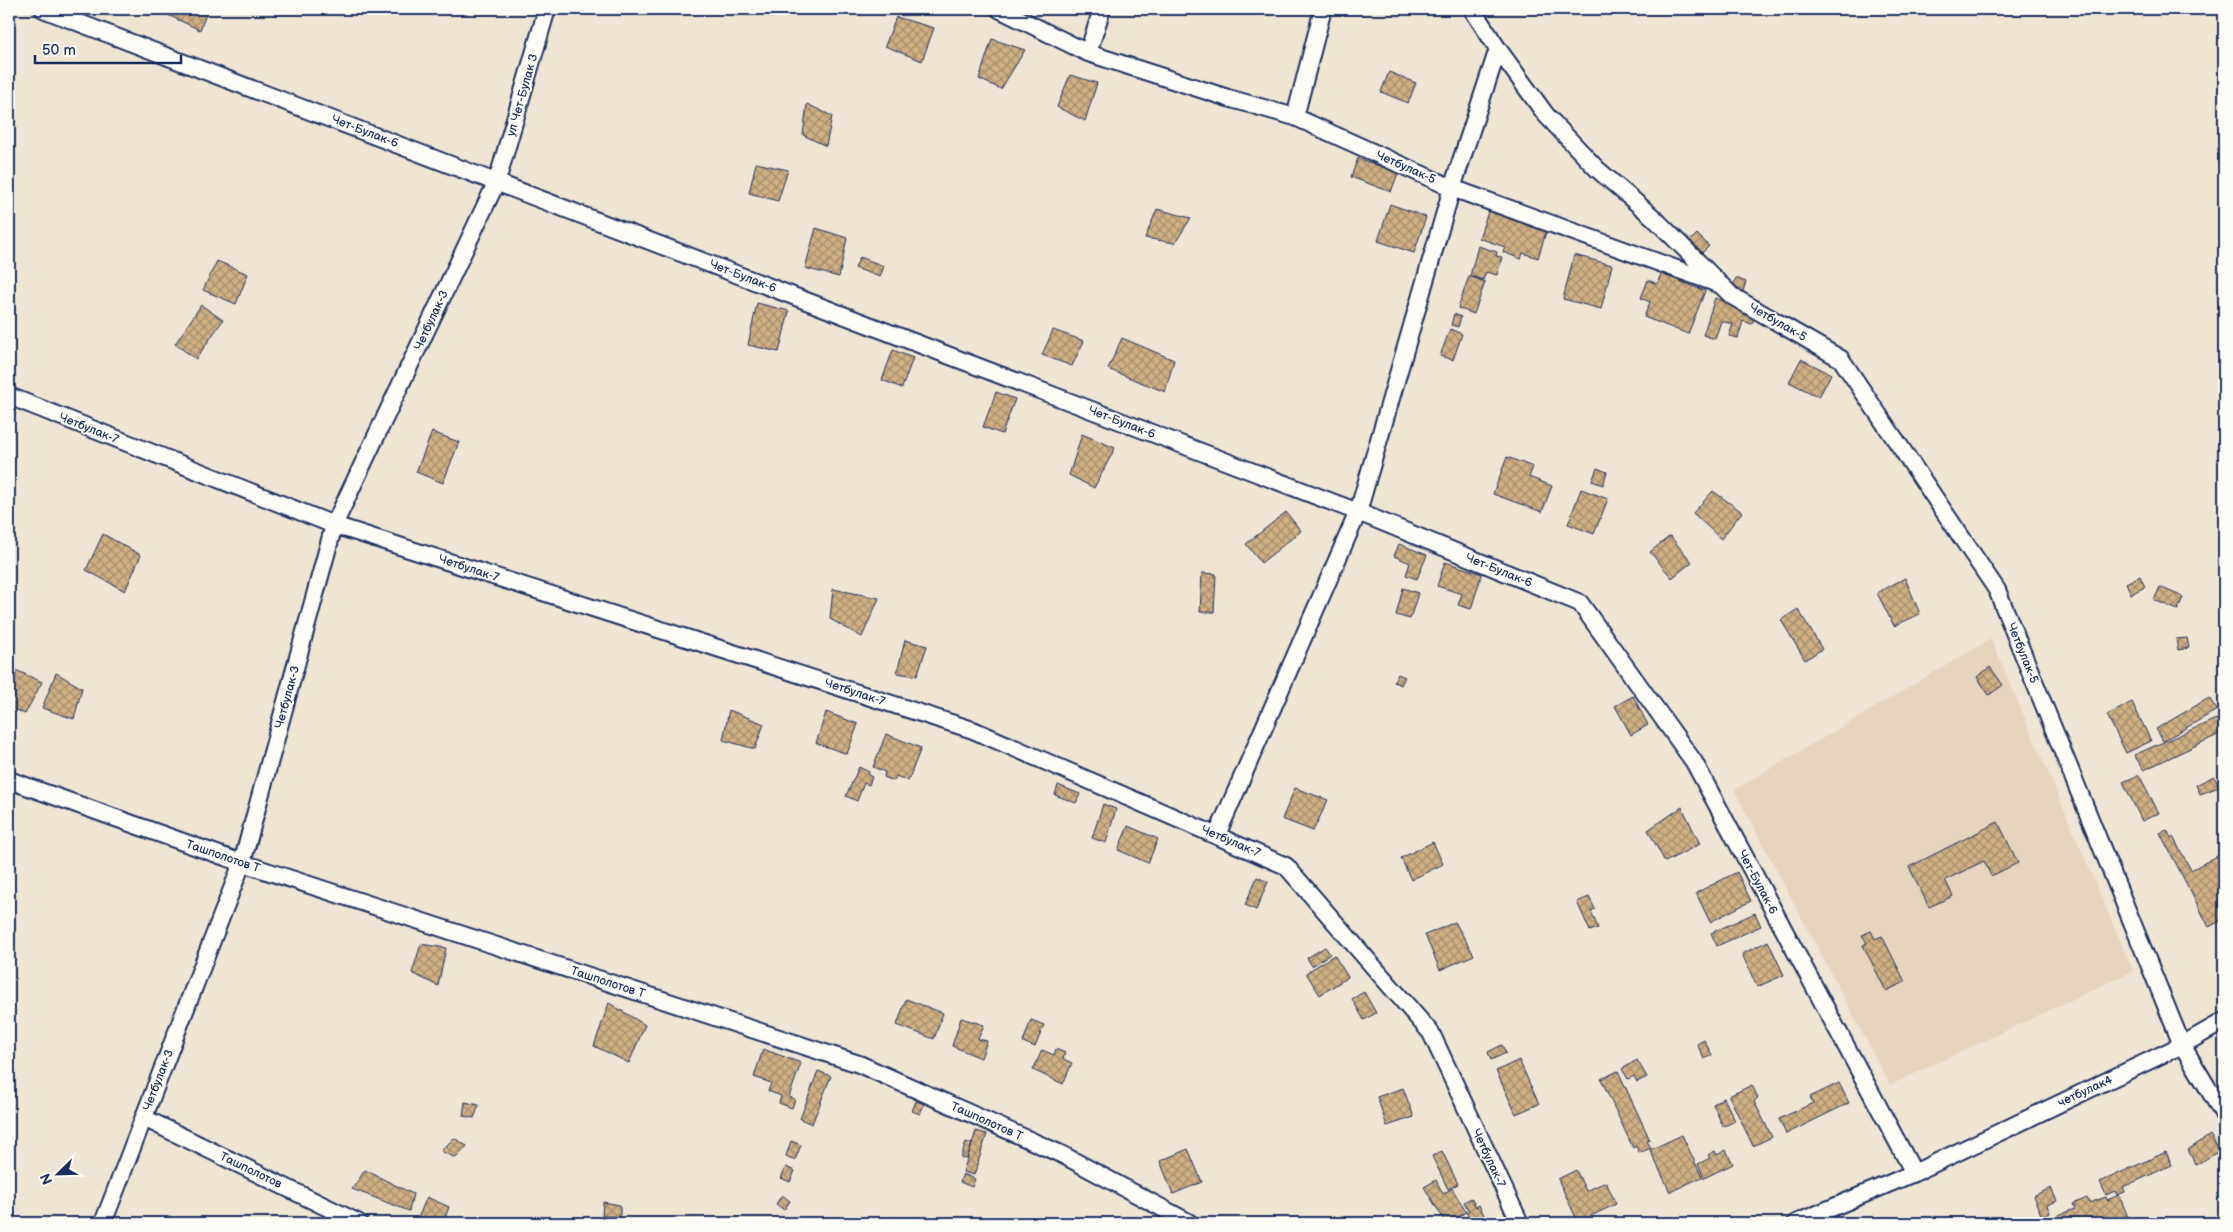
<svg xmlns="http://www.w3.org/2000/svg" width="2233" height="1232" font-family="'Balsamiq Sans',sans-serif">
<style>
.built{fill:#e5d5bc}
.building{fill:url(#building-cross-hatch);stroke:#1b2f5e}
.lines{fill:none;stroke-linecap:round;stroke-linejoin:round}
.street-casing{stroke:#1b2f5e;stroke-width:20}
.street{stroke:#fdfcf7;stroke-width:16}
.labels{text-anchor:middle;stroke-width:4;stroke-linejoin:round;paint-order:stroke}
.street-label{font-size:12px;fill:#1b2f5e;stroke:#fdfcf7}
</style>
<defs>
<pattern id="building-cross-hatch" width="8" height="8" patternUnits="userSpaceOnUse" patternTransform="scale(1.25)"><rect width="8" height="8" fill="#cfaf83"/><path d="M0 0l8 8M0 8l8-8" fill="none" stroke="#a78f6e"/></pattern>
</defs>
<rect width="100%" height="100%" fill="#efe5d4"/>
<filter id="ink" filterUnits="userSpaceOnUse"><feTurbulence type="fractalNoise" baseFrequency=".02" numOctaves="2"/><feDisplacementMap in="SourceGraphic" scale="10" xChannelSelector="R" yChannelSelector="G"/><feConvolveMatrix kernelMatrix="1 2 1 2 8 2 1 2 1" color-interpolation-filters="sRGB"/></filter>
<g filter="url(#ink)">
<path class="built" d="M1991,639L2133,971L1890,1085L1734,790Z"/>
<path class="building" d="M171,9H208L200,30L168,15Z
M896,17L934,28L922,61L885,46Z
M992,39L1025,50L1001,89L979,79Z
M1389,72L1416,83L1408,103L1381,92Z
M1070,75L1097,83L1085,121L1057,107Z
M807,104L832,116L826,146L803,135Z
M1358,158L1398,173L1391,192L1351,177Z
M756,163L788,170L778,201L749,193Z
M1390,204L1426,217L1414,253L1378,241Z
M1157,209L1191,218L1175,243L1145,238Z
M1489,209L1547,229L1538,258L1523,253L1521,259L1503,252L1505,247L1479,238Z
M816,228L847,238L839,277L805,268Z
M1697,234L1709,246L1702,253L1690,241Z
M1478,246L1497,252L1496,256L1502,257L1497,275L1486,272L1483,280L1470,276Z
M1574,255L1612,265L1601,309L1563,299Z
M860,257L884,266L880,277L855,268Z
M217,261L248,274L236,304L203,290Z
M1661,274L1705,291L1688,334L1644,317L1650,302L1641,298L1648,280L1657,284Z
M1469,276L1485,282L1474,314L1458,308Z
M1736,278L1746,282L1742,294L1731,290Z
M1715,298L1756,312L1752,324L1743,321L1738,338L1729,336L1733,324L1721,321L1715,339L1703,335Z
M757,303L789,311L779,352L748,345Z
M201,305L223,320L196,359L175,344Z
M1454,314L1461,317L1458,327L1451,325Z
M1450,329L1462,334L1453,360L1440,356Z
M1053,330L1084,341L1072,366L1042,355Z
M1122,338L1174,360L1165,392L1108,369Z
M893,350L913,358L902,388L882,380Z
M1801,359L1831,374L1819,397L1789,382Z
M996,392L1015,399L1002,434L983,427Z
M432,432L459,442L443,483L416,472Z
M1082,434L1115,448L1094,488L1069,475Z
M1507,457L1533,467L1529,477L1552,486L1542,512L1493,494Z
M1597,468L1607,472L1603,485L1592,481Z
M1581,489L1608,499L1594,534L1568,524Z
M1713,491L1742,512L1721,539L1693,513Z
M1286,512L1301,531L1261,563L1246,544Z
M103,534L141,555L125,591L86,570Z
M1670,536L1692,562L1672,578L1650,552Z
M1399,544L1427,555L1417,579L1406,575L1410,563L1394,556Z
M1445,562L1482,574L1471,609L1458,605L1462,594L1437,586Z
M1202,573L1216,574L1214,612H1200Z
M2140,576L2145,587L2131,594L2126,583Z
M1905,578L1920,614L1894,626L1877,593Z
M2160,587L2183,597L2178,610L2154,600Z
M1403,588L1418,593L1410,619L1396,615Z
M833,589L879,598L862,637L830,619Z
M1798,609L1822,649L1805,660L1781,620Z
M2187,638L2189,648L2178,650L2176,639Z
M905,640L927,646L917,676L897,673Z
M9,667L42,682L25,714L9,707Z
M1990,667L2003,685L1989,695L1977,677Z
M56,673L82,688L74,719L42,708Z
M1398,674L1405,677L1401,685L1394,682Z
M1633,696L1648,725L1631,735L1615,706Z
M2209,698L2217,710L2163,741L2156,729Z
M2132,702L2151,741L2126,753L2107,715Z
M729,710L764,724L755,749L723,740Z
M826,712L858,724L847,754L816,743Z
M2216,719L2224,732L2144,770L2134,755Z
M886,734L921,748L908,781L896,776L894,781L884,777L885,772L873,767Z
M859,767L869,772L868,775L872,777L869,785L864,783L857,801L846,796Z
M2139,775L2159,813L2142,821L2123,782Z
M2214,776L2219,787L2200,794L2196,785Z
M1058,785L1080,794L1076,803L1055,795Z
M1295,788L1328,800L1313,831L1282,819Z
M1103,804L1116,809L1106,843L1092,838Z
M1682,807L1700,844L1665,862L1648,830Z
M1998,822L2018,863L1991,876L1984,861L1945,880L1953,896L1929,907L1909,867Z
M1128,826L1158,839L1148,863L1118,850Z
M2167,830L2171,838L2173,837L2191,870L2223,853L2224,919L2209,927L2160,833Z
M1433,842L1443,864L1411,880L1401,858Z
M1737,872L1751,901L1710,922L1696,893Z
M1257,877L1268,882L1256,910L1245,905Z
M1589,897L1595,909L1591,911L1598,928L1590,931L1577,902Z
M1755,913L1761,926L1717,946L1711,933Z
M1455,922L1474,955L1440,970L1425,935Z
M1871,931L1875,939L1882,936L1905,982L1886,991L1863,945L1867,943L1862,935Z
M1768,941L1784,975L1757,987L1742,954Z
M421,944L446,948L438,986L412,973Z
M1325,947L1330,954L1312,966L1307,958Z
M1334,955L1348,977L1320,995L1306,973Z
M1364,992L1376,1013L1364,1020L1352,999Z
M906,999L943,1013L934,1039L897,1025Z
M609,1003L645,1025L629,1063L594,1046Z
M961,1018L984,1025L978,1039L987,1041L981,1058L952,1046Z
M1031,1020L1044,1025L1035,1047L1023,1042Z
M1704,1040L1712,1055L1704,1059L1697,1044Z
M1502,1045L1506,1053L1491,1060L1488,1052Z
M763,1049L801,1063L789,1097L795,1099L792,1108L779,1103L781,1096L768,1091L771,1083L754,1077Z
M1056,1049L1065,1053L1063,1059L1072,1063L1063,1084L1033,1070L1042,1050L1054,1055Z
M1519,1060L1539,1104L1516,1114L1496,1071Z
M1637,1060L1647,1077L1637,1082L1634,1076L1628,1079L1622,1069Z
M818,1071L831,1076L812,1124L800,1119Z
M1618,1071L1650,1140L1647,1141L1651,1148L1639,1153L1636,1146L1633,1148L1601,1079Z
M1839,1083L1849,1103L1786,1134L1779,1119L1813,1103L1810,1097Z
M1752,1085L1758,1098L1754,1101L1772,1137L1753,1146L1729,1096Z
M1403,1088L1414,1117L1387,1126L1377,1097Z
M1724,1098L1735,1121L1723,1127L1713,1104Z
M916,1101L924,1104L920,1114L912,1111Z
M465,1102L479,1105L474,1118L463,1116Z
M976,1131L987,1134L974,1175L963,1172Z
M1682,1135L1702,1177L1670,1192L1650,1150Z
M2210,1135L2220,1151L2196,1165L2188,1150Z
M454,1138L467,1146L456,1158L441,1151Z
M791,1141L801,1145L795,1160L786,1156Z
M966,1142L972,1144L967,1159L961,1158Z
M1188,1149L1202,1182L1173,1194L1160,1161Z
M1726,1150L1733,1164L1704,1178L1698,1164L1710,1158L1708,1155L1715,1151L1717,1155Z
M1442,1151L1458,1184L1448,1189L1432,1156Z
M2166,1152L2172,1165L2123,1187L2125,1192L2117,1195L2115,1191L2106,1195L2100,1182Z
M786,1167L795,1171L790,1182L781,1178Z
M365,1170L413,1194L409,1211L352,1189Z
M1576,1170L1586,1191L1606,1182L1616,1204L1578,1222L1558,1179Z
M963,1174L975,1179L972,1187L960,1182Z
M1436,1180L1443,1194L1452,1188L1466,1212L1446,1223L1424,1187Z
M2051,1188L2057,1201L2047,1205L2050,1213L2042,1217L2033,1196Z
M782,1195L790,1201L784,1210L776,1204Z
M2119,1195L2128,1217L2116,1223H2052L2051,1222L2059,1218L2058,1215L2075,1209L2073,1204L2087,1198L2089,1203L2106,1197L2107,1200Z
M427,1197L449,1207L443,1223H416Z
M1471,1198L1476,1207L1479,1205L1488,1223H1472L1466,1212L1469,1211L1464,1202Z
M603,1202L620,1205V1217L602,1216Z"/>
<g class="lines">
<defs>
<path id="street" d="M43,9L1358,512L1580,603L1694,762L1914,1173
M999,9L1088,53L1228,98L1295,117L1452,188L1721,285L1732,296L1841,359L1997,590L2182,1045L2224,1021
M1472,9L1498,49L1546,115L1597,169L1654,218L1717,281
M1088,53L1102,9
M1295,117L1323,9
M9,396L334,525L973,730L1286,866L1431,1033L1520,1223
M9,780L242,863L859,1064L1063,1155L1190,1223
M1217,835L1358,512L1452,188L1498,49
M144,1118L359,1223
M103,1223L242,863L334,525L497,181L547,9
M1796,1223L1914,1173L2182,1045L2224,1115"/>
</defs>
<use href="#street" class="street-casing"/>
<use href="#street" class="street"/>
</g>
</g>
<g class="labels">
<g class="street-label">
<text transform="translate(522 95) rotate(-74)" y="4">ул Чет-Булак 3</text>
<text transform="translate(365 131) rotate(21)" y="4">Чет-Булак-6</text>
<text transform="translate(1406 167) rotate(24)" y="4">Четбулак-5</text>
<text transform="translate(743 276) rotate(21)" y="4">Чет-Булак-6</text>
<text transform="translate(431 320) rotate(-65)" y="4">Четбулак-3</text>
<text transform="translate(1778 322) rotate(30)" y="4">Четбулак-5</text>
<text transform="translate(1122 422) rotate(21)" y="4">Чет-Булак-6</text>
<text transform="translate(89 428) rotate(22)" y="4">Четбулак-7</text>
<text transform="translate(469 568) rotate(18)" y="4">Четбулак-7</text>
<text transform="translate(1499 570) rotate(22)" y="4">Чет-Булак-6</text>
<text transform="translate(2023 653) rotate(68)" y="4">Четбулак-5</text>
<text transform="translate(855 692) rotate(18)" y="4">Четбулак-7</text>
<text transform="translate(287 697) rotate(-75)" y="4">Четбулак-3</text>
<text transform="translate(1231 841) rotate(23)" y="4">Четбулак-7</text>
<text transform="translate(223 856) rotate(19)" y="4">Ташполотов Т</text>
<text transform="translate(1758 882) rotate(62)" y="4">Чет-Булак-6</text>
<text transform="translate(608 982) rotate(18)" y="4">Ташполотов Т</text>
<text transform="translate(158 1080) rotate(-69)" y="4">Четбулак-3</text>
<text transform="translate(2085 1091) rotate(-25)" y="4">четбулак4</text>
<text transform="translate(987 1121) rotate(24)" y="4">Ташполотов Т</text>
<text transform="translate(1489 1158) rotate(65)" y="4">Четбулак-7</text>
<text transform="translate(251 1170) rotate(26)" y="4">Ташполотов</text>
</g>
</g>
<rect width="2233" height="1232" fill="none" stroke="#fdfcf7" stroke-width="30"/>
<rect x="15" y="15" width="2203" height="1202" fill="none" stroke="#1b2f5e" stroke-width="2" filter="url(#ink)"/>
<g transform="translate(58 1174) rotate(247)" stroke="#fdfcf7" stroke-width="4" paint-order="stroke">
<path d="M0-4L9 19L0 12L-9 19Z" fill="#1b2f5e"/>
<text y="-8" font-size="14" font-weight="bold" text-anchor="middle" fill="#1b2f5e">N</text>
</g>
<path d="M35 55v8h146v-8" fill="none" stroke="#1b2f5e" stroke-width="2.5"/>
<text x="42" y="55" font-size="15" fill="#1b2f5e" stroke="#fdfcf7" stroke-width="4" paint-order="stroke">50 m</text>
</svg>
